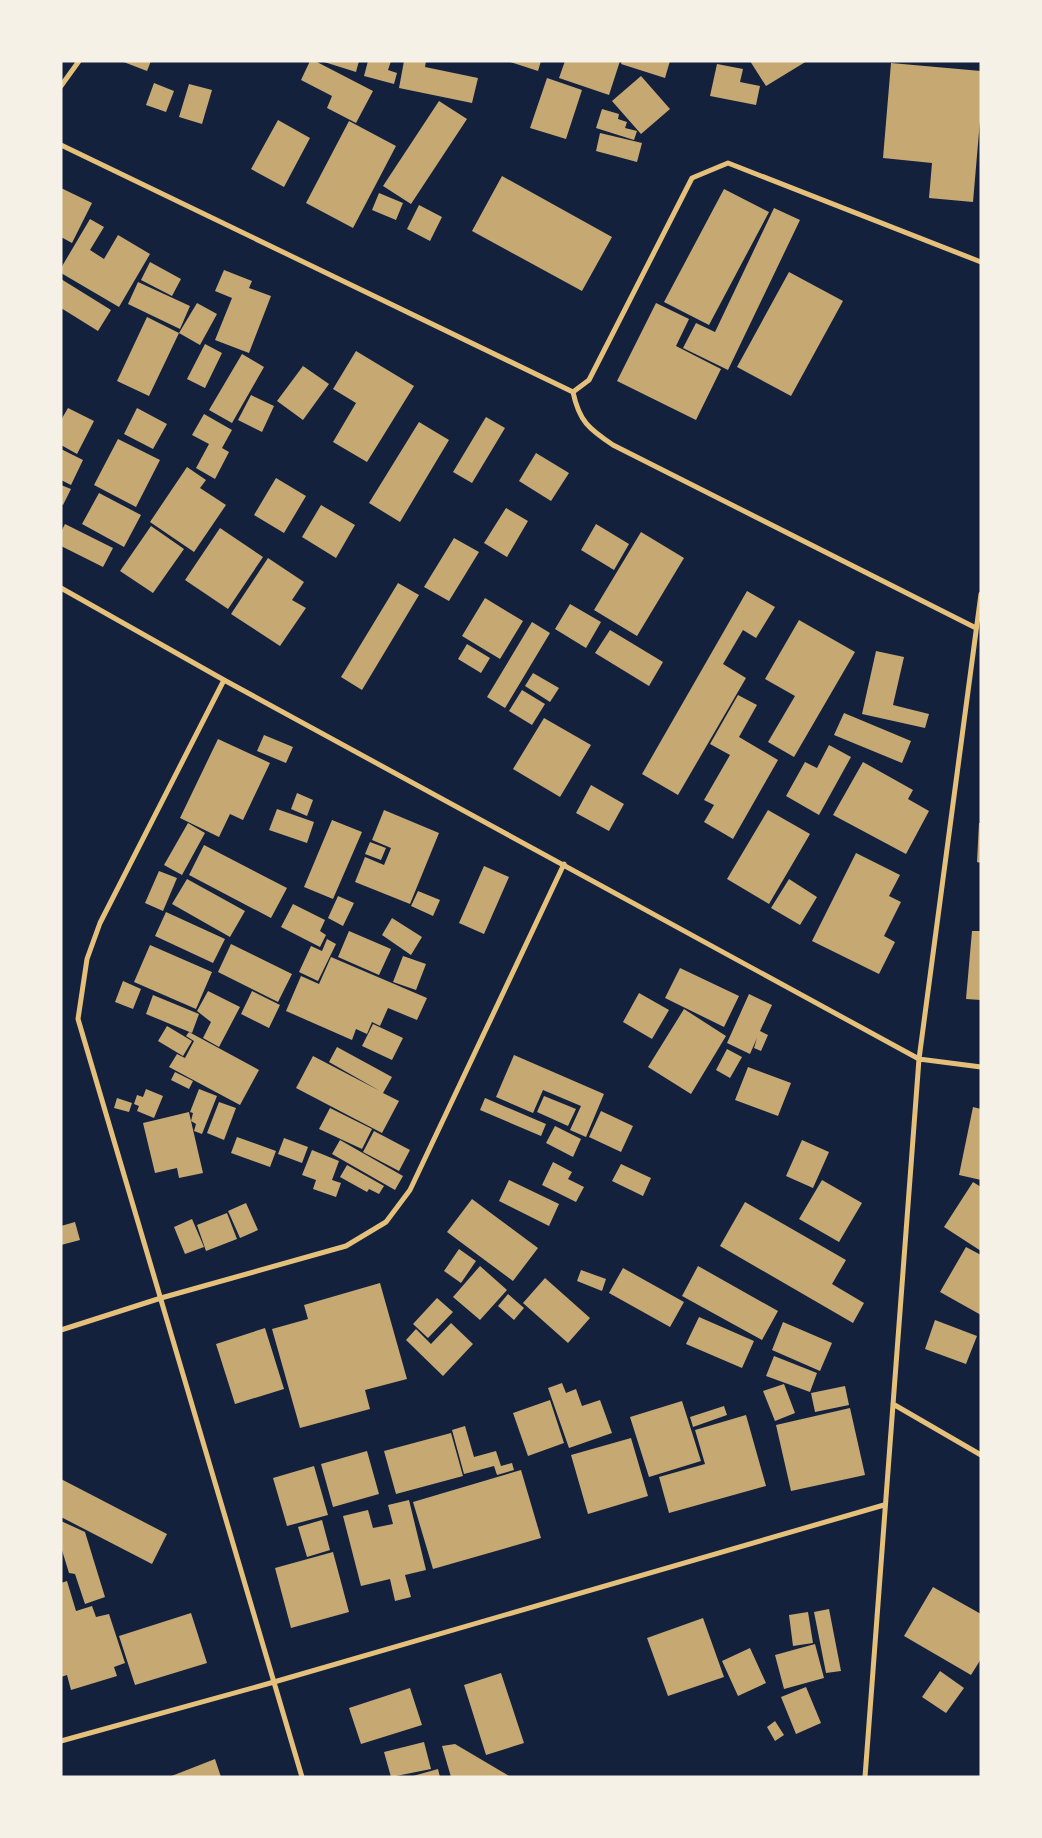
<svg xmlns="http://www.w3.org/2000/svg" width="1042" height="1838" font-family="'Work Sans',sans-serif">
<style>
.building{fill:#c6a872}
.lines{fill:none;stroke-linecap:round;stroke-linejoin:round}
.minor{stroke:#e5c07b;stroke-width:5}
</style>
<rect width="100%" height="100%" fill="#14213d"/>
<path class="building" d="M121,61H151L147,71Z
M310,61H315L373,91L356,123L327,108L332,96L301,80Z
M321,61H359L356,72Z
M368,61H391L388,70L397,73L394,84L364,76Z
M404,61H426L425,67L478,78L472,103L399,88Z
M507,61H541L538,71Z
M565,61H620L609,95L559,78Z
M622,61H670L665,78L621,64Z
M750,61H807L766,86Z
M891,63L981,71V109L973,202L929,198L932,163L883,158Z
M717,64L743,69L740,82L760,86L756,105L710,96Z
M641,76L670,109L641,134L612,101Z
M547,78L582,90L566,139L530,128Z
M154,83L174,91L166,112L146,105Z
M189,84L212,90L202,124L179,117Z
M439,101L467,119L411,204L383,186Z
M602,109L619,114L618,119L627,122L625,128L637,131L634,140L596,128Z
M278,120L310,138L284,187L251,169Z
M349,121L396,146L353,228L306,203Z
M600,133L642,143L637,162L596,151Z
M502,176L612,237L582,291L472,231Z
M61,188L92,203L72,243L61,237Z
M724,189L769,212L709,325L664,302Z
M379,193L403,203L396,220L372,210Z
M419,205L442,217L430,241L407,229Z
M774,208L800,220L728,370L683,348L696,323L715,332Z
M90,219L104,227L90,250L104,259L118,235L150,254L119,307L61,273V268Z
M150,262L181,279L172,296L141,280Z
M224,270L252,281L249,288L271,296L249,353L215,340L232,298L215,291Z
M789,272L843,301L791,396L737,367Z
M61,279L111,310L98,331L61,308Z
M138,282L190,306L180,329L128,304Z
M197,303L217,314L200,345L179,333Z
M656,303L689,319L676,346L721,369L696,420L617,381Z
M147,317L179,333L149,396L117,381Z
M205,344L222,353L205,388L187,379Z
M356,351L414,386L367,462L333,442L356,403L333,389Z
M242,354L264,367L232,423L209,410Z
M303,366L329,384L303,420L277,401Z
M251,395L274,406L262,432L238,420Z
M68,408L94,421L77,454L61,445V420Z
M137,408L167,424L153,449L124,434Z
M204,414L232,430L222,448L229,452L215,479L196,468L209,444L192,435Z
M486,417L505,428L472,483L453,472Z
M419,422L449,440L400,522L369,503Z
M118,439L160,460L136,507L94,485Z
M61,449L83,460L71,485L61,480Z
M536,453L569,473L551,501L519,481Z
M187,467L206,480L200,488L226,505L194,552L150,522Z
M276,478L306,496L284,533L254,515Z
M61,485L71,489L63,505L61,504Z
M99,493L141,515L124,547L82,524Z
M321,505L355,525L336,558L302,537Z
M506,508L528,521L507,557L484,543Z
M65,524L113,548L103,567L61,546V532Z
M596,524L629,544L614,570L581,550Z
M151,526L184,549L153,593L120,571Z
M220,528L263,557L228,609L185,580Z
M641,532L684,558L637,636L594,610Z
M454,538L479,552L449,601L424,587Z
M268,558L304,582L292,600L306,608L280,646L231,614Z
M398,583L419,595L362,690L341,677Z
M747,591L775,607L756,638L743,630L723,664L746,678L678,795L642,774Z
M485,598L523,621L500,659L462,636Z
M570,604L601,622L586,648L555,629Z
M799,620L855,652L794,757L768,742L795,696L765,679Z
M532,622L550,633L505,708L487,697Z
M610,630L663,662L649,686L595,653Z
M467,644L490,658L481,673L458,659Z
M876,651L904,657L893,705L929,714L925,728L862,714Z
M533,673L559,688L550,702L525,686Z
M522,690L545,704L532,725L509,711Z
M738,695L757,705L739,737L778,760L733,839L704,822L714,805L704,800L730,755L710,744Z
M844,713L911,741L902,763L834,735Z
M544,718L591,745L560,797L513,769Z
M264,735L293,747L286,763L257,751Z
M218,739L270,763L243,820L230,814L219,837L180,818Z
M829,745L851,757L819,815L786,796L805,762L817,768Z
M863,762L913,790L908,799L929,811L906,854L833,815Z
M591,785L624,804L609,831L576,813Z
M297,793L313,800L307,816L291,809Z
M277,809L314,822L307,843L269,830Z
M384,810L439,833L410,904L355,882L365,857L384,865L391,848L372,840Z
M768,810L810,834L769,904L727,879Z
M332,820L362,832L333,899L304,887Z
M188,823L205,833L182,875L164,865Z
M979,823H981V863L977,862Z
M370,842L386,848L381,860L365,854Z
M204,845L287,888L271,918L189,875Z
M856,853L900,875L889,896L901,902L884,936L895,942L879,974L812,941Z
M484,866L509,877L484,934L459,923Z
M159,871L177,878L163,911L145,903Z
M187,879L245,911L230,937L172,904Z
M789,879L817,897L800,925L771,908Z
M418,891L440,900L433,916L411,906Z
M338,896L354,903L343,926L328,918Z
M293,904L325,920L320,931L326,935L320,947L281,927Z
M166,912L225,939L213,963L155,936Z
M392,918L422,937L411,955L382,935Z
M349,931L391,949L379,975L338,957Z
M972,931H981V1000L966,999Z
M327,939L336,944L318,981L299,972L311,946L322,951Z
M231,944L292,974L278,1002L218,972Z
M150,945L212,972L196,1009L134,982Z
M403,956L426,964L416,990L393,982Z
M331,957L427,998L417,1020L388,1008L380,1026L372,1022L367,1034L356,1029L352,1040L286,1011L301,976L319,984Z
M680,968L739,996L724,1027L665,998Z
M123,981L141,989L133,1009L115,1002Z
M208,991L240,1007L219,1047L203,1038L211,1022L197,1011Z
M252,991L280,1005L269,1028L241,1014Z
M639,993L669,1010L652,1039L623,1022Z
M749,994L772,1005L760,1031L768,1035L761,1051L754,1048L757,1038L750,1054L727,1043Z
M153,995L199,1014L192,1033L146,1014Z
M684,1009L726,1036L691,1094L648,1067Z
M373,1024L403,1038L392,1060L362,1046Z
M167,1026L192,1041L183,1056L158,1041Z
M189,1032L259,1070L240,1105L169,1067L177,1054L187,1059L185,1058L194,1041L186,1036Z
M337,1047L392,1077L383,1093L399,1101L382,1133L296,1088L313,1056L380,1091L329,1062Z
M727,1049L742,1057L730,1078L716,1070Z
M514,1055L604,1094L586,1137L570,1130L581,1106L543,1090L533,1113L496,1097Z
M748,1067L791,1083L778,1116L735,1100Z
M175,1072L193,1081L189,1089L171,1080Z
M146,1089L163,1096L154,1118L137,1111L139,1106L134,1104L137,1095L143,1097Z
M199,1089L217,1096L202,1134L194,1131L196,1124L191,1121L203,1173L179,1178L177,1168L155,1173L143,1123L189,1112L191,1121L193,1113L190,1112Z
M544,1096L576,1109L568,1126L537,1112Z
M117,1098L132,1103L129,1112L114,1108Z
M485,1098L546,1124L541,1136L480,1110Z
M219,1102L236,1108L224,1140L207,1133Z
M973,1107L981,1109V1180L959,1175Z
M330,1108L372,1129L362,1149L319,1129Z
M601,1111L633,1126L621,1152L589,1137Z
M555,1126L581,1139L573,1157L546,1143Z
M374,1131L410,1150L399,1171L363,1152Z
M237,1137L276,1151L270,1167L231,1153Z
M284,1138L308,1147L302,1163L278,1154Z
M340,1140L403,1176L395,1190L332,1154Z
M802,1140L829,1152L813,1188L786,1176Z
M312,1150L339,1161L332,1180L341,1183L336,1197L313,1189L316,1180L302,1175Z
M553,1162L572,1172L568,1179L584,1187L576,1202L542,1185Z
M621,1164L651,1178L643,1196L612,1181Z
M347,1165L384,1186L379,1194L369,1189L367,1192L340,1177Z
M509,1180L559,1204L549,1226L499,1201Z
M822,1180L862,1203L839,1242L799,1219Z
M973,1182L981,1187V1251L944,1227Z
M472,1199L538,1248L513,1281L447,1232Z
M745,1202L846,1260L832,1284L864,1303L853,1323L720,1246Z
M246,1203L258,1230L240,1238L228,1211Z
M227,1213L237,1239L206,1251L197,1225Z
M192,1219L204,1247L185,1254L174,1227Z
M75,1222L80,1240L61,1245V1226Z
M966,1247L981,1255V1315L940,1292Z
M459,1249L476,1261L461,1283L444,1271Z
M480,1266L507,1290L480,1320L453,1297Z
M698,1266L778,1311L762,1340L682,1296Z
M623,1268L684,1302L670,1327L609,1293Z
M581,1270L606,1279L602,1291L577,1281Z
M545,1278L590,1318L568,1343L523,1303Z
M380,1283L407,1379L365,1390L370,1409L300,1428L272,1329L308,1319L304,1305Z
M508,1294L524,1308L514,1320L498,1306Z
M437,1298L453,1312L428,1338L413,1324Z
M699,1317L754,1341L742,1368L686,1344Z
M935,1320L977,1336L966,1364L925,1349Z
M783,1322L832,1343L820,1371L772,1350Z
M451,1323L473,1344L443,1376L406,1340L416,1329L431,1344Z
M265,1328L284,1389L235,1404L216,1344Z
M774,1356L817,1373L810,1392L766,1376Z
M562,1383L566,1393L576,1389L582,1406L600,1400L612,1433L569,1448L548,1388Z
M784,1384L795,1413L775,1421L763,1391Z
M845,1386L849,1405L815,1412L811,1393Z
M550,1400L564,1443L528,1456L513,1413Z
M682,1401L701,1461L649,1477L630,1417Z
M724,1406L727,1415L693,1427L690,1417Z
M850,1408L865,1475L791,1491L776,1425Z
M746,1415L766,1486L669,1513L659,1477L705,1464L695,1430Z
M465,1426L474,1457L496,1451L501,1466L512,1463L514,1470L497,1475L494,1466L464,1474L452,1430Z
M451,1433L463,1476L396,1494L384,1451Z
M631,1438L648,1496L588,1514L571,1455Z
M367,1451L379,1494L333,1507L321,1464Z
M314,1466L328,1515L287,1526L273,1478Z
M521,1470L541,1538L433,1569L413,1502Z
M61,1479L167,1534L152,1564L61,1517Z
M409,1500L426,1570L405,1575L411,1597L395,1601L390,1579L361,1586L343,1516L368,1510L373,1528L393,1524L388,1505Z
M322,1520L330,1550L307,1557L298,1527Z
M61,1521L85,1532L105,1597L85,1604L75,1574L69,1573L61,1547Z
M333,1552L349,1612L291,1628L275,1568Z
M67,1581L76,1611L92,1606L96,1617L109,1614L125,1663L114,1667L117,1676L71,1690L67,1675L61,1677V1583Z
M933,1587L981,1614V1659L971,1675L904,1636Z
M829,1609L841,1671L826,1673L814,1612Z
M808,1612L813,1643L793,1646L789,1615Z
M191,1613L207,1663L135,1685L119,1636Z
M703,1618L724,1677L668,1696L647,1638Z
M815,1644L824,1678L784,1689L775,1655Z
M750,1648L766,1683L738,1696L722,1661Z
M940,1671L964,1688L946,1713L922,1697Z
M501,1673L524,1743L486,1755L464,1685Z
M806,1687L821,1723L796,1734L781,1697Z
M410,1688L422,1725L361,1744L349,1708Z
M775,1721L784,1735L775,1741L767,1727Z
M424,1742L431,1769L391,1777L384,1752Z
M455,1744L511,1777H451L442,1746Z
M215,1759L221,1777H169Z
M438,1769L440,1777H413V1776Z"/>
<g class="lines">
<path class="minor" d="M61,86L79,61
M61,145L573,392
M573,392L589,380L692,178L728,163L981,262
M573,392C579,421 589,429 613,445L976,628
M61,588L224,680L919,1059L981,1067
M224,680L100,923L87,959L78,1019L302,1777
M61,1330L161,1298L346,1246L386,1222L410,1190L564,864
M893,1404L981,1455
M61,1741L274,1682L884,1505
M865,1777L919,1059L981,594"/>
</g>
<rect width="1042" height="1838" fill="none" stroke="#f6f1e7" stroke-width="125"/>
</svg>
